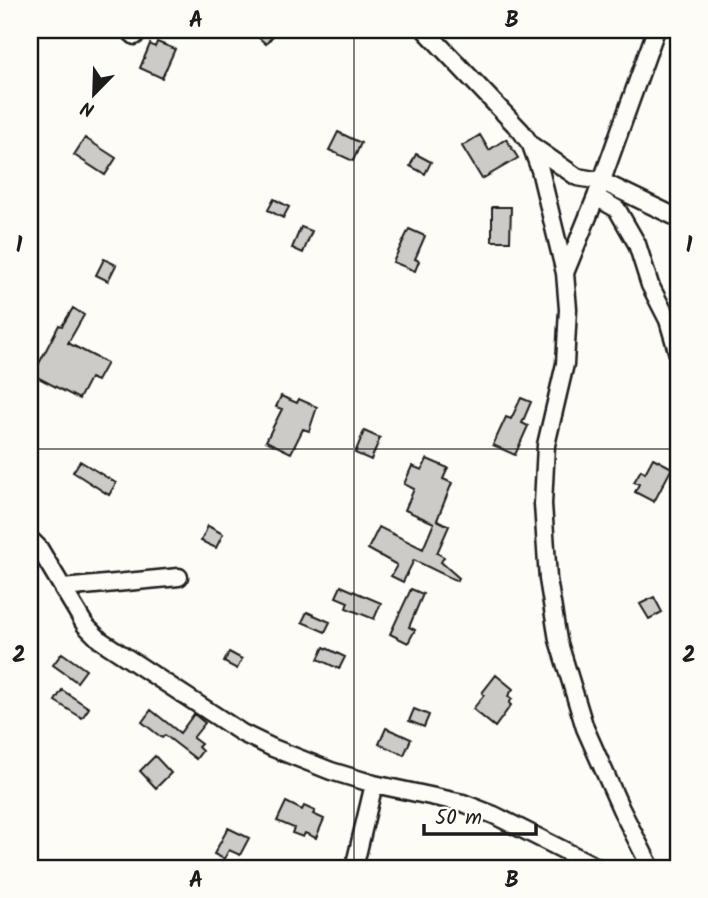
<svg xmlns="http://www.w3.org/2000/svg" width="708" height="898" font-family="Kalam,sans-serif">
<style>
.building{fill:#cccbc8;stroke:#1c1c1c;stroke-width:2}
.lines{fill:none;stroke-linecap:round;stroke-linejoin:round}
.minor-casing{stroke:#1c1c1c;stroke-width:21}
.minor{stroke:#fdfcf7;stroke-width:16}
.grid{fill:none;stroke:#1c1c1c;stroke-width:2;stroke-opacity:0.55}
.neatline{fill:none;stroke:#1c1c1c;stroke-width:2.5}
.grid-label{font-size:23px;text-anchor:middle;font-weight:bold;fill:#1c1c1c}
</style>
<rect width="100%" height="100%" fill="#fdfcf7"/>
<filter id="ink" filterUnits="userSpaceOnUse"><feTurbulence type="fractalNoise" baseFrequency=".0143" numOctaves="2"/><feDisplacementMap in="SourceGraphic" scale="14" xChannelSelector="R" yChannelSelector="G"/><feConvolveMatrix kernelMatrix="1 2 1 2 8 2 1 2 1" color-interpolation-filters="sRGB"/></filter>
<g filter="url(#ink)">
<path class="building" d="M250,30H278L266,44Z
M157,42L175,49L162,78L140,68L150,44L155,47Z
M338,132L361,143L353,161L329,150Z
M480,135L489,150L506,139L518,158L482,179L462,146Z
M85,138L116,158L105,175L74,155Z
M416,154L431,162L425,174L410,166Z
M274,199L289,207L283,218L268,210Z
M492,207H511L510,241H492Z
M301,227L312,231L303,253L292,248Z
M409,229L425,236L415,259L419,261L415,271L393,262Z
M104,259L116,265L108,281L96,275Z
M73,308L84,315L68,343L107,363L97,381L90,378L79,399L33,375L59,325L62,326Z
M281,396L297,403L299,399L317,407L309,431L303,429L291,453L266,441L282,409L276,407Z
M521,398L531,402L522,423L528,426L515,455L493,445L506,417L511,419Z
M364,431L380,438L371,460L355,453Z
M653,458L672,468L654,502L635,492L639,484L634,482L641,470L645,473Z
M427,459L448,468L443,479L452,483L437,520L449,526L437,553L444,557L441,562L459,578L457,581L414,560L403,582L391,576L397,565L368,549L379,527L423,549L434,523L405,510L414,489L404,484L412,466L422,470Z
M80,461L116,483L109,495L73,472Z
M208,526L223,534L216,548L201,541Z
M341,586L381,603L374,619L346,608L348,602L336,597Z
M411,589L423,594L409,627L415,630L408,643L390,634Z
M654,597L662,612L649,619L640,604Z
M307,612L330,622L325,632L302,622Z
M324,647L345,657L339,669L318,659Z
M229,652L242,659L237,669L224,662Z
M62,653L86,670L77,682L53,665Z
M496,675L513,689L508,696L512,699L509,703L511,705L495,727L473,709L484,695L482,693Z
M62,690L89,708L82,718L55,701Z
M414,709L429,715L424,727L409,721Z
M151,710L180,733L194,714L205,723L193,738L201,744L198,747L202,751L196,759L165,735L162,738L142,722Z
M386,728L411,739L404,755L379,744Z
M155,756L171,773L156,788L140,771Z
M286,802L302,810L304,806L315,811L313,814L324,819L316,838L305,833L303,837L292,833L294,828L277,821Z
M228,828L249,838L240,855L229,850L224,859L214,854Z"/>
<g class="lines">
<defs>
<path id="minor" d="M128,30L135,36
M425,30L521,131L531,145L540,170L565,273L568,309L565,364L546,445L543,504L548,579L558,640L585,728L621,809L651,868
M531,145L577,177L601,181L678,218
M596,197L617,209L637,244L650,285L668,320L678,354
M565,273L596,197L656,30
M30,539L39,548L85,625L100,640L242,733L273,748L331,771L374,784L463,803L494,815L599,868
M63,588L179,577
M354,868L374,784"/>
</defs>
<use href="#minor" class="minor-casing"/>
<use href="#minor" class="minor"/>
</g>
</g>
<path class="grid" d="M354,30V868M30,449H678"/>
<rect width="708" height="898" fill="none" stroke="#fdfcf7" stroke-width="77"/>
<g transform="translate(94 94) rotate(203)" stroke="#fdfcf7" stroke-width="5" paint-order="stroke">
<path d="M0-5L12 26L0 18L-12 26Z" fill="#1c1c1c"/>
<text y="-10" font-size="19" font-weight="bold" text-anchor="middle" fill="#1c1c1c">N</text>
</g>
<path d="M424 824v10h112v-10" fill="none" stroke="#1c1c1c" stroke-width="3.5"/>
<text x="435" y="824" font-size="21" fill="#1c1c1c" stroke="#fdfcf7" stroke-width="5" paint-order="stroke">50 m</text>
<rect x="38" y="38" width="632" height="822" class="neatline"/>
<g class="grid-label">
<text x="196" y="27">A</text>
<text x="512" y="27">B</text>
<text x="19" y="252">1</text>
<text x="689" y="252">1</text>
<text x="19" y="662">2</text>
<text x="689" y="662">2</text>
<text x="196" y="887">A</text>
<text x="512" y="887">B</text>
</g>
</svg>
